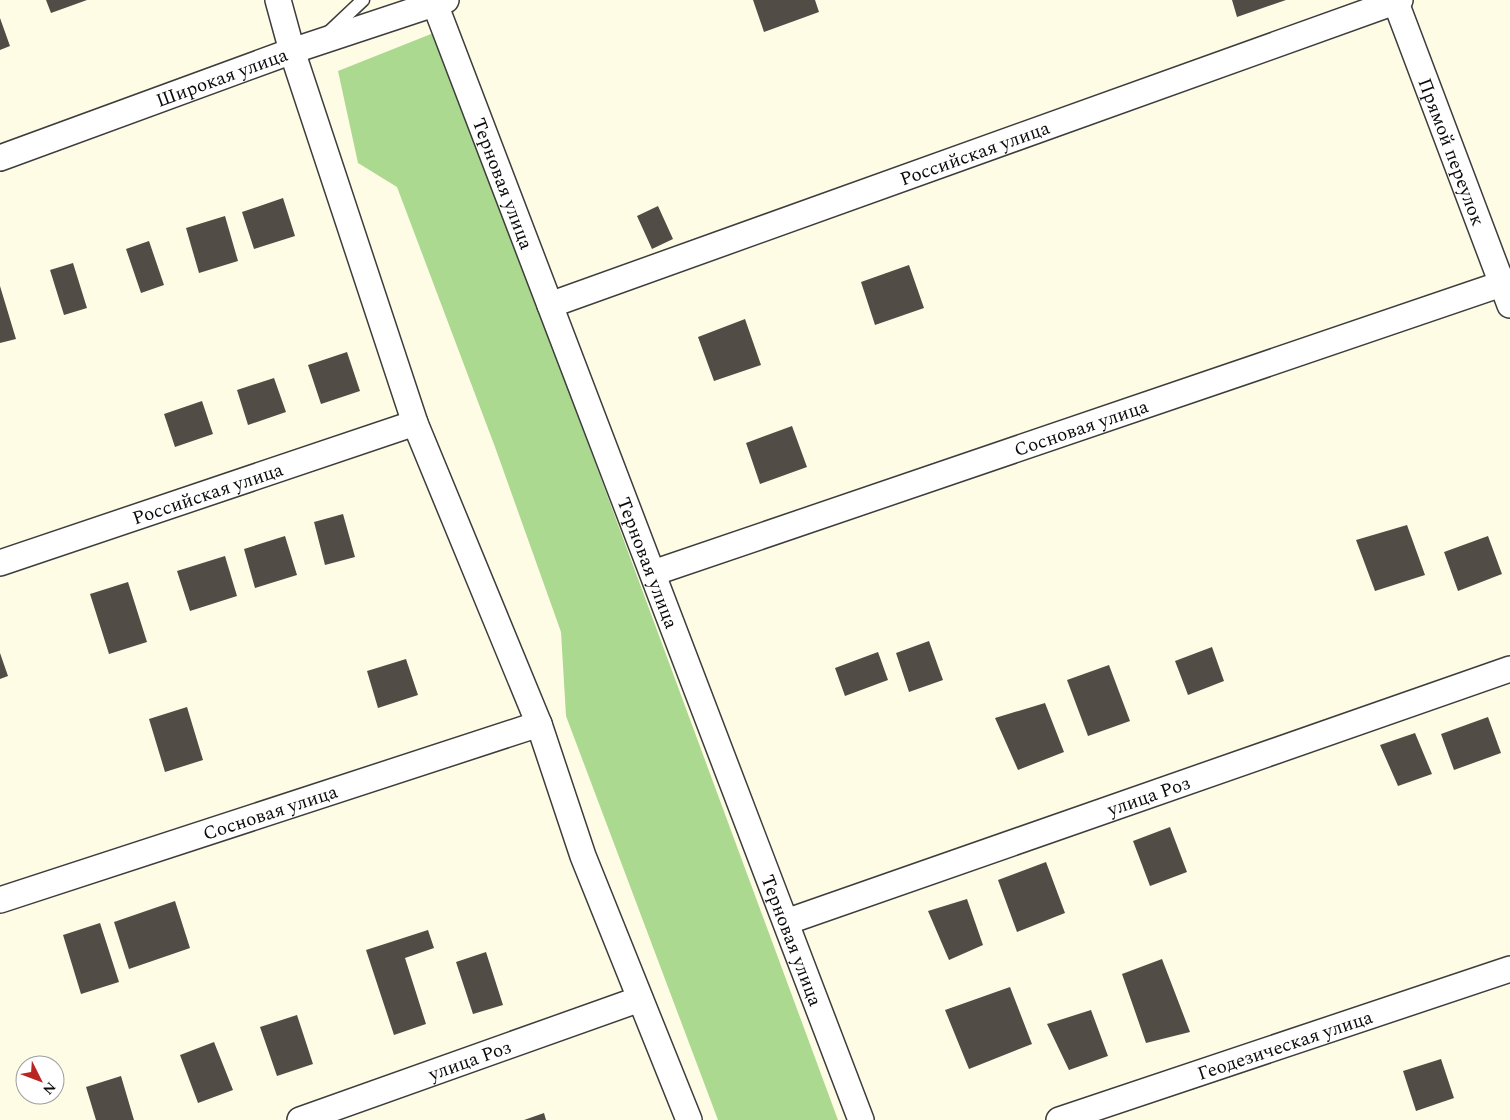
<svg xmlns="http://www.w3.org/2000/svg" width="1510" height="1120" font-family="Spectral,serif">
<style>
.forest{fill:#acd990}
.building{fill:#524c46}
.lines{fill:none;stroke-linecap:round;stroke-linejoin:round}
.lane-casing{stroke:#3d3d3d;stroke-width:15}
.street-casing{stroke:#3d3d3d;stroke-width:28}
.lane{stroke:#fff;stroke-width:12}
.street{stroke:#fff;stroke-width:25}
.labels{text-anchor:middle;stroke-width:5;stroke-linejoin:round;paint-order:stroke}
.street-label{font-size:19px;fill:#0a0a0a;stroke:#fff}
</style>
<rect width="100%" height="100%" fill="#fffce6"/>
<path class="forest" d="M436,32L838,1120H718L566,716L561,632L495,447L397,187L358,163L338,71Z"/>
<path class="building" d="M46,0H87L51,13Z
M753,0H815L819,12L764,32Z
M1232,0H1286L1237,17Z
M0,18L10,46L0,50Z
M283,198L295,236L254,249L242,212Z
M658,206L673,239L652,249L637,216Z
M225,216L238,261L199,273L186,228Z
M149,241L164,285L141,293L126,249Z
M73,263L87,308L64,315L50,270Z
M909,265L924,308L875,325L861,282Z
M0,286L16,339L0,343Z
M745,319L761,365L714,381L698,337Z
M347,352L360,391L321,404L308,365Z
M274,378L286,412L248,425L237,390Z
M202,401L213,434L175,447L164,414Z
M792,426L807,467L760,484L746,443Z
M343,514L355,557L325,565L314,522Z
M1407,525L1425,575L1375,591L1356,540Z
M285,536L297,575L255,588L244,549Z
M1488,536L1502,574L1458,591L1444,552Z
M225,556L237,596L190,611L177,571Z
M128,582L147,642L109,654L90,594Z
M929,641L943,680L909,692L896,653Z
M1212,647L1224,681L1188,695L1175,661Z
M878,652L888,680L845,696L835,668Z
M0,653L8,676L0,679Z
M406,659L418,695L378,708L367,671Z
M1109,665L1130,721L1088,736L1067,680Z
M1045,703L1064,752L1018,770L995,718Z
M187,707L203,760L165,772L149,719Z
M1488,717L1501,753L1454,770L1441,734Z
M1415,733L1432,774L1398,786L1380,745Z
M1170,827L1187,872L1150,886L1133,841Z
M1046,862L1065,913L1017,932L998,880Z
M967,899L983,945L949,960L928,911Z
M175,901L190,948L129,969L114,922Z
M100,923L119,982L81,994L63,935Z
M428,930L434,948L405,958L426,1024L394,1035L366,950Z
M486,952L503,1005L473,1014L456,962Z
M1162,959L1190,1032L1146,1043L1122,974Z
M1010,987L1032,1044L969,1069L945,1010Z
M1091,1010L1108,1056L1069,1070L1047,1024Z
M297,1015L313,1064L277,1076L260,1027Z
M214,1042L233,1090L198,1103L180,1055Z
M1441,1059L1454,1098L1416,1111L1403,1071Z
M121,1076L134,1120H96L86,1087Z
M544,1113L546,1120H524Z"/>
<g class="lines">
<defs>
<path id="lane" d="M328,33L363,0"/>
<g id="street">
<path d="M278,0L292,51L415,423L539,724L583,856L689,1120"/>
<path id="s1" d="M1395,0L1510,305"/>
<path id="s2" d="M435,4L861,1120"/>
<path id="s3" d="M0,158L292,51L446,0"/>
<path id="s4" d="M550,305L1400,0"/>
<path id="s5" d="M0,563L415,423"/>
<path id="s6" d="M653,573L1510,281"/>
<path id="s7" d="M0,900L539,724"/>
<path id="s8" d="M786,922L1510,669"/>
<path id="s9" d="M300,1120L640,999"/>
<path id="s10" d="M1059,1120L1510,969"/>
</g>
</defs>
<use href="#lane" class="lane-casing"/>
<use href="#street" class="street-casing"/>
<use href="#lane" class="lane"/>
<use href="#street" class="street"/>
</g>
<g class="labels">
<g class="street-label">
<text dy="7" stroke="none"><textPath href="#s3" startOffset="236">Широкая улица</textPath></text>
<text dy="7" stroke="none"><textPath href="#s1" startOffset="162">Прямой переулок</textPath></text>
<text dy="7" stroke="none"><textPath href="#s4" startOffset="451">Российская улица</textPath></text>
<text dy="7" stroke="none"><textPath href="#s2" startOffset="192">Терновая улица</textPath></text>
<text dy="7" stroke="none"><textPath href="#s6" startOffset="452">Сосновая улица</textPath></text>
<text dy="7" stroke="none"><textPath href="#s5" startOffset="219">Российская улица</textPath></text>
<text dy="7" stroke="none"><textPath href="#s2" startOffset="598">Терновая улица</textPath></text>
<text dy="7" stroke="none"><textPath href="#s8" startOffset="384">улица Роз</textPath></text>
<text dy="7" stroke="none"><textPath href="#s7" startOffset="284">Сосновая улица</textPath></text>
<text dy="7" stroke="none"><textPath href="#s2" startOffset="1002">Терновая улица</textPath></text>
<text dy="7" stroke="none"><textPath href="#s10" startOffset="238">Геодезическая улица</textPath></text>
<text dy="7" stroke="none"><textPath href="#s9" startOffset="180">улица Роз</textPath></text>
</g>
</g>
<g transform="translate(40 1080) rotate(132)"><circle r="24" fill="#ffffff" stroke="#9d9d9d"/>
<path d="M0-4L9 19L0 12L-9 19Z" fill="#b92522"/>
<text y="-8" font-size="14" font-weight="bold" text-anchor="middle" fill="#0a0a0a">N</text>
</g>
</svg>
